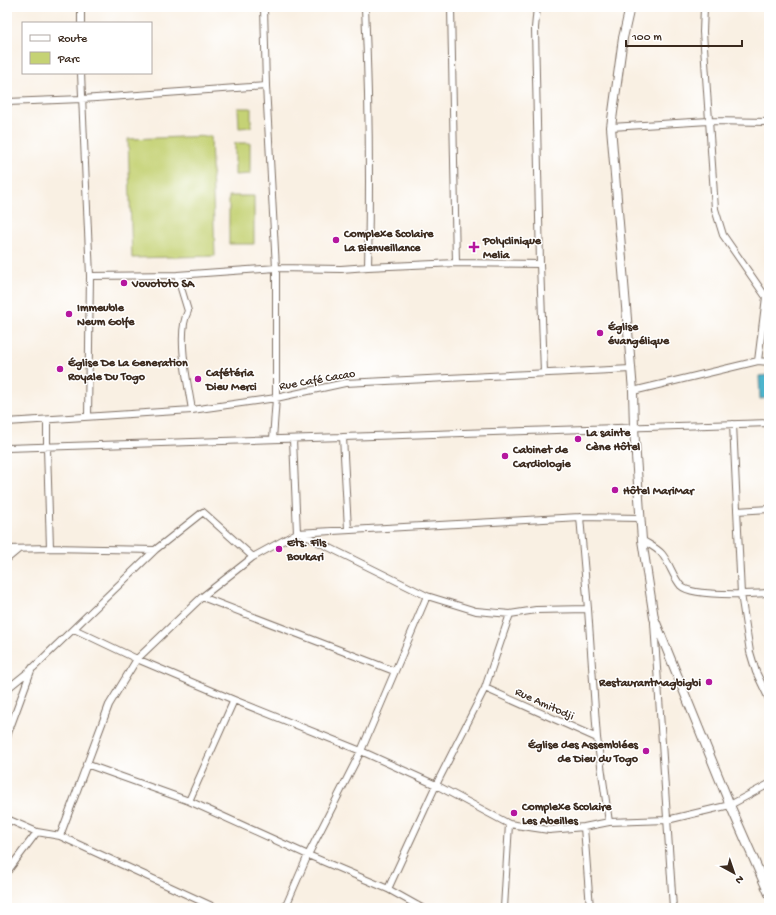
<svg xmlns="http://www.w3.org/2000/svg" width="776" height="915" font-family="'Gochi Hand',sans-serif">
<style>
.green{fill:#c5d274;stroke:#807e49}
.water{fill:#4eb5cd;stroke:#447076}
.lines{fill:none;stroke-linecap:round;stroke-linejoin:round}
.minor-casing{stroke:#7e6f63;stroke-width:8}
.tertiary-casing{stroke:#7e6f63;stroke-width:10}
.minor{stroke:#fff;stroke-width:6}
.tertiary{stroke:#fff;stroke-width:8}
.poi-dot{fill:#b5179e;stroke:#fff;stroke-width:1.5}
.labels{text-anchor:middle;stroke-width:3;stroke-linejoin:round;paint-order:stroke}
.poi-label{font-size:12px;font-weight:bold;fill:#3b2a1e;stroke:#fff;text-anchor:start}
.street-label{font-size:12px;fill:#3b2a1e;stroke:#fff}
</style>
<rect width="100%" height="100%" fill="#fff"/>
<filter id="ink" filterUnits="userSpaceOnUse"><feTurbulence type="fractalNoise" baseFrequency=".025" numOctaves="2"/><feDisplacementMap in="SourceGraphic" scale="8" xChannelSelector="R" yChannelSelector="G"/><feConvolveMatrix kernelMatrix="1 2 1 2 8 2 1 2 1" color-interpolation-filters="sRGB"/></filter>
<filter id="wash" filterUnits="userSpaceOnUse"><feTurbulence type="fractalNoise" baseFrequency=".012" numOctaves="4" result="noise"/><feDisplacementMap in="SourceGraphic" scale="16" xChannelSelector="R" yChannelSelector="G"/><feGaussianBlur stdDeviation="0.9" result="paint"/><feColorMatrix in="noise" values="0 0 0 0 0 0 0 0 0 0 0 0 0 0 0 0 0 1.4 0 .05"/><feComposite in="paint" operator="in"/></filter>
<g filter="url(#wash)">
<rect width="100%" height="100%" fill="#f9f0e3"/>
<path class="green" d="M238,108H251V127L239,128Z
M211,136L215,256L132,258L128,139Z
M235,143H250V174L235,175Z
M229,196H254V244H229Z"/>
<path class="water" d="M769,375V398L760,399L759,376Z"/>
</g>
<g filter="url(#ink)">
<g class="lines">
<defs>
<path id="minor" d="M81,7V23
M264,7L266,86L276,268V398L273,439
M365,7C369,94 370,181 368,267L456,263L540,264
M451,7L456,263
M537,7L535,28L540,264L544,372
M704,7L703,32L715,209L723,235L766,297L758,361
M81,73L90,276L88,416
M7,102L82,99L266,86
M611,127L709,121L769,122
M177,275L188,311C176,334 188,384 192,410
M90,276L177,275L276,268L341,269L368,267
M633,391L758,361L769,362
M47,421V448L50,548
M7,422L192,410L276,398L345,383L631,369
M733,424L741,594L750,652L756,672L769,699
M293,439L297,533
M7,448L343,437
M737,511L769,509
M580,517L588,609L597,738L609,822
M348,529L343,437L769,423
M302,534L427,596L476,611L510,614L536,610L588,609
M642,540C648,544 657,548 662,554C670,564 673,577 681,586C692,597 752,594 769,593
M7,549L50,548L155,550
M7,559L19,549
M202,597L394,671
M654,623L673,908
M74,629L137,659L234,700L361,751L436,785L509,824L549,830L584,827L609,822L667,820L730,805L769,784
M485,688L597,738
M7,689L33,668L155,550L203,512L253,557
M7,736L32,668
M86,764L189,801L308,855L388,889L422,908
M189,801L234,700
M7,819L37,832L60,836L216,908
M584,827L590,908
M60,836L109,705L137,659L202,597L253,557L297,533L580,517L640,518
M7,872L37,832
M388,889L436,785L485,688L510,614
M285,908L308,855L361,751L427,596
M504,908L509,824"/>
<path id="tertiary" d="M630,7L623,38L611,127L633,391L634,428L642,540L654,618L730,805L769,894"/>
</defs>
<use href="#minor" class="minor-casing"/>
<use href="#tertiary" class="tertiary-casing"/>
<use href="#minor" class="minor"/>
<use href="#tertiary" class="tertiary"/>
</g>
</g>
<g class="poi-dot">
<circle cx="336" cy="240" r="4"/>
<path d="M472 241h4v4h4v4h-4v4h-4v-4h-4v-4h4z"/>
<circle cx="124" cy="283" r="4"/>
<circle cx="69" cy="314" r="4"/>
<circle cx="600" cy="333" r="4"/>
<circle cx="60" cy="369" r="4"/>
<circle cx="198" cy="379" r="4"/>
<circle cx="578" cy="439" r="4"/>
<circle cx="505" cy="456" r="4"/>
<circle cx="615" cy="490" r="4"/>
<circle cx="279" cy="549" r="4"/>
<circle cx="709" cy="682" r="4"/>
<circle cx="646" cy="751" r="4"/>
<circle cx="514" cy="813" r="4"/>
</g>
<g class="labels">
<g class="poi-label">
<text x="344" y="237">Complexe Scolaire<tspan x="344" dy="14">La Bienveillance</tspan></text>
<text x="483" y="244">Polyclinique<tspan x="483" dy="14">Melia</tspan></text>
<text x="132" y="287">Vovototo SA</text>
<text x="77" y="311">Immeuble<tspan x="77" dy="14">Neum Golfe</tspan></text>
<text x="608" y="330">Église<tspan x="608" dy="14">évangélique</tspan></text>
<text x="68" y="366">Église De La Generation<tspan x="68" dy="14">Royale Du Togo</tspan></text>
<text x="206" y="376">Cafétéria<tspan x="206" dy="14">Dieu Merci</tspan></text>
<text x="586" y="436">La sainte<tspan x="586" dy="14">Cène Hôtel</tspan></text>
<text x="513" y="453">Cabinet de<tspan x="513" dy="14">Cardiologie</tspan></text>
<text x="623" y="494">Hôtel MariMar</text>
<text x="287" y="546">Ets. Fils<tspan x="287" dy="14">Boukari</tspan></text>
<text x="701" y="686" text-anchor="end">RestaurantMagbigbi</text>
<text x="638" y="748" text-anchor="end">Église des Assemblées<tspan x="638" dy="14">de Dieu du Togo</tspan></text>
<text x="522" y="810">Complexe Scolaire<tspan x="522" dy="14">Les Abeilles</tspan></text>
</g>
<g class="street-label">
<text transform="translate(317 379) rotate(-10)" y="4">Rue Café Cacao</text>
<text transform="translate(545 703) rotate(24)" y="4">Rue Amitodji</text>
</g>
</g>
<rect width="776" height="915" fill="none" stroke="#fff" stroke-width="24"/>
<rect x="22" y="22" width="130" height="52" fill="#ffffff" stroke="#b1aaa5"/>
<rect x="30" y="35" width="20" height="6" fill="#ffffff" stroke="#b1aaa5"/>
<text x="58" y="42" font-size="12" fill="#3b2a1e">Route</text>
<rect x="30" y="52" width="20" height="12" fill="#c5d274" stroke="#b1aaa5"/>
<text x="58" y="62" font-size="12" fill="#3b2a1e">Parc</text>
<g transform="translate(734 873) rotate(140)" stroke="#ffffff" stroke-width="3" paint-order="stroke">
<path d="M0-3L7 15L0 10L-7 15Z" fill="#3b2a1e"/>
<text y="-6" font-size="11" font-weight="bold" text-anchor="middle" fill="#3b2a1e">N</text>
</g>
<path d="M626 40v6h116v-6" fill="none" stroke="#3b2a1e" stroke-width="2"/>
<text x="632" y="40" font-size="12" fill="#3b2a1e" stroke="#ffffff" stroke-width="3" paint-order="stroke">100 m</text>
</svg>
